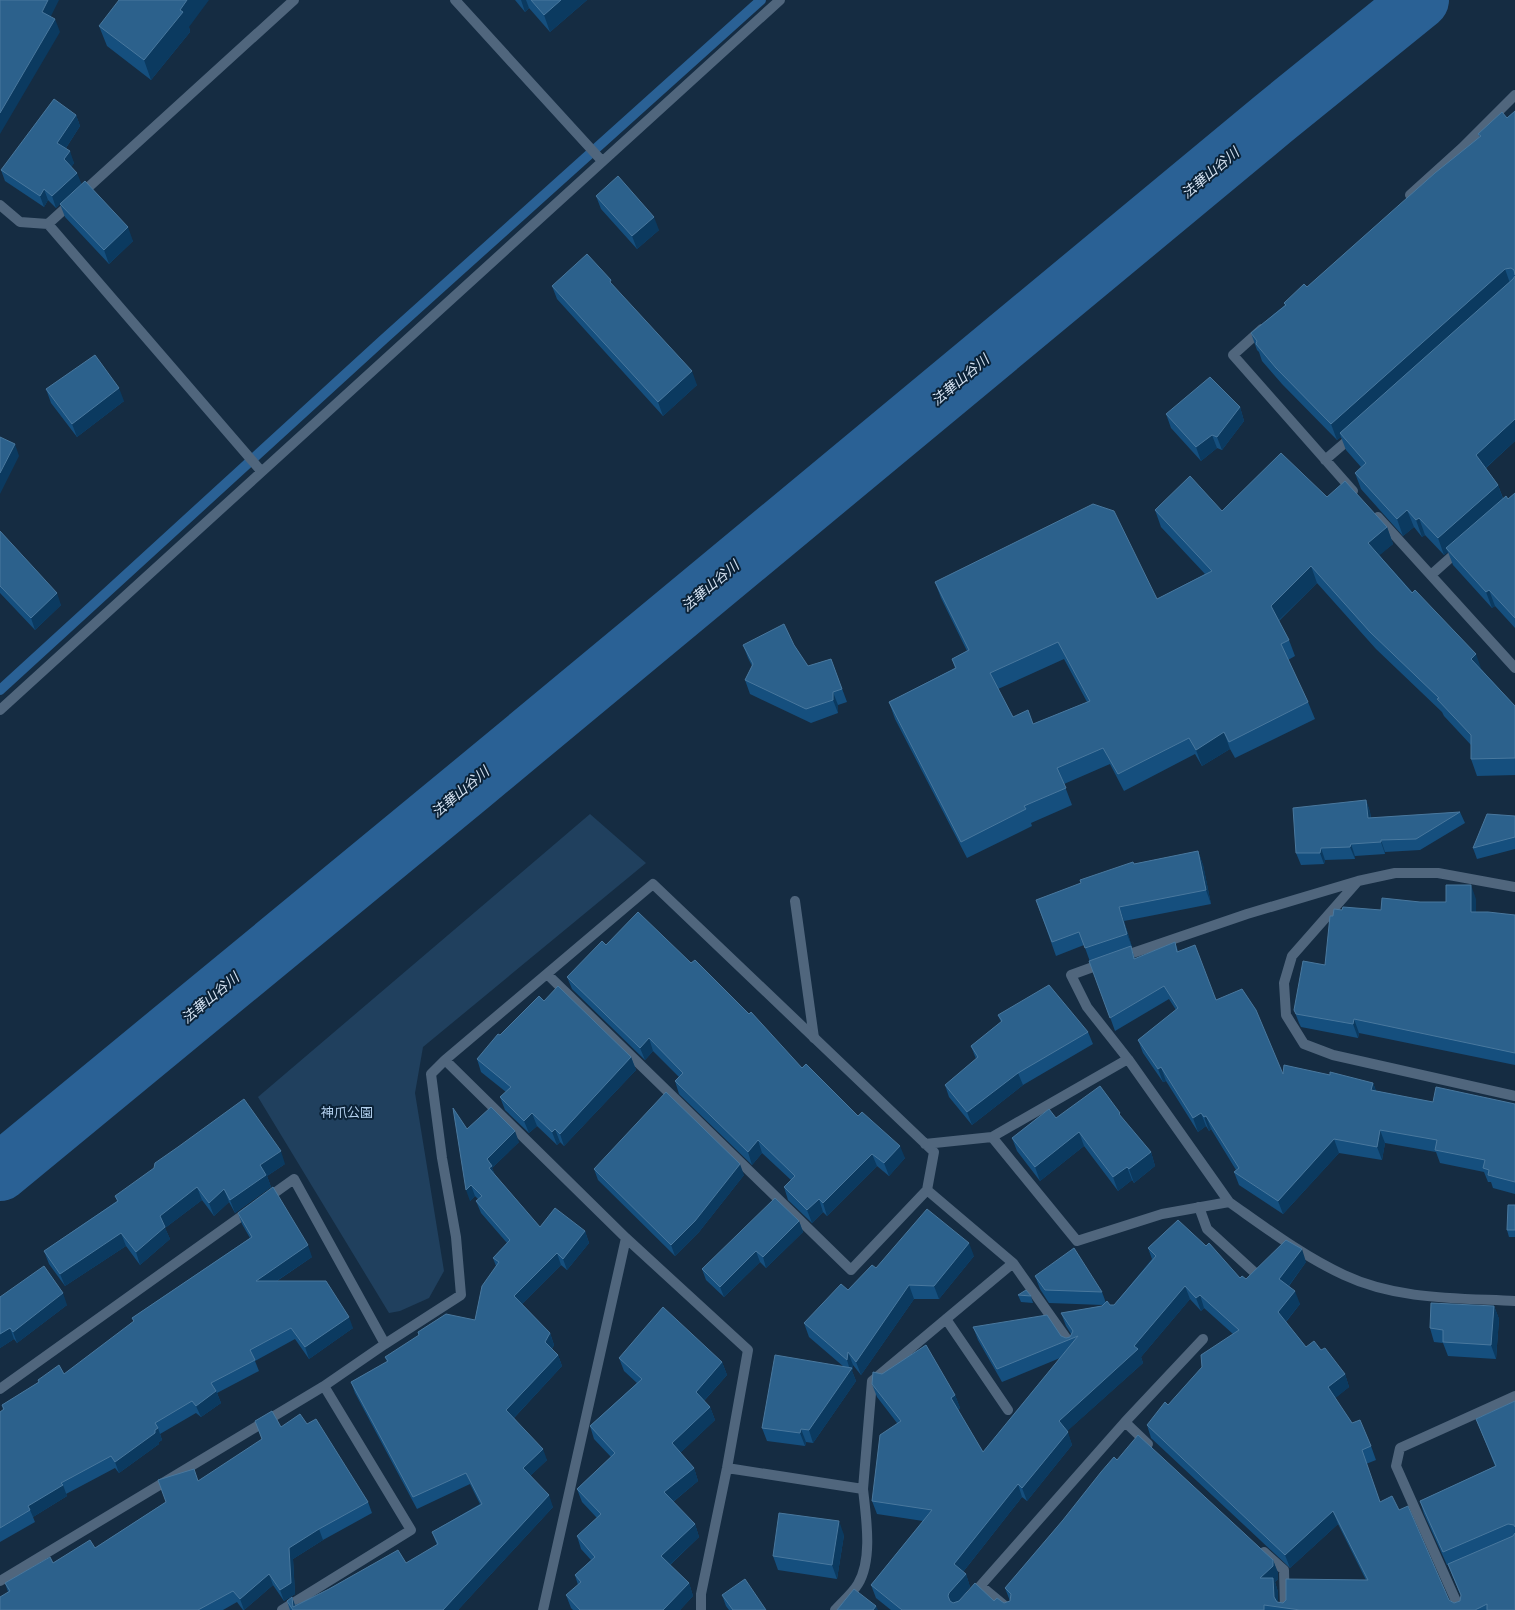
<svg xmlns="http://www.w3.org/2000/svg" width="1515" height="1610" font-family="Ubuntu,'Noto Sans JP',sans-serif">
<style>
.green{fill:#20405e}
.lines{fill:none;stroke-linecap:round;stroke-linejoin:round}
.stream{stroke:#2a6195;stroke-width:10}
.river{stroke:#2a6195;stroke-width:58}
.service{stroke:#50667d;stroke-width:10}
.minor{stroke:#50667d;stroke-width:10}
.wall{fill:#154f7e;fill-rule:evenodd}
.shaded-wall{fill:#0b3a60}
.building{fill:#2c618c;stroke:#49789e;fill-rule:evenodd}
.labels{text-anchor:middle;stroke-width:4;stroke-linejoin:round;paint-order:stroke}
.park-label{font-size:13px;fill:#b4d1ef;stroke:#0b2237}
.water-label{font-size:14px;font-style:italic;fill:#d2e0f0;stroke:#0b2237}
</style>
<rect width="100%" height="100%" fill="#152c42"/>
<path class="green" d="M590,814L646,863L423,1047L415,1093L444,1271L429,1298L400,1311L389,1313L258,1097Z"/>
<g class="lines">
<path class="stream" d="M0,690L384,339L761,0"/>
<path class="river" d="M0,1172L470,785L1273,119L1420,0"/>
<path class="service" d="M795,901L814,1038
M1199,1207L1207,1229L1254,1272
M835,1610C842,1602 852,1594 858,1584C873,1559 866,1517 863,1489"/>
<path class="minor" d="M455,0L602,161
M1410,195L1462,148L1515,95
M0,205L20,222L48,224L294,0
M48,224L261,471
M1262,329L1233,355L1353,491
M1325,460L1354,435
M1378,517L1515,668
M1431,575L1459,550
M0,710L780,0
M1358,881L1292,956L1284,983L1286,1015L1304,1044L1333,1055L1515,1096
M1121,957L1247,914L1358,881L1395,873H1438L1515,887
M445,1060L626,1238L748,1350L727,1468L701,1594V1610
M992,1137L1128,1059
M925,1144L992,1137L1077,1241L1162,1214L1229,1202L1128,1059L1087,1007L1071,975L1104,963
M266,1199L294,1179L385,1344
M1229,1202C1266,1228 1303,1256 1344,1275C1397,1300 1458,1298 1515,1301
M1013,1263L1071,1345
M946,1319L1008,1410
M0,1389L250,1210
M1125,1422L1148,1444
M727,1468L863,1489L872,1381L1013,1263L927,1190
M1264,1552L1284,1570L1285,1610
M0,1581L324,1386L385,1344L461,1295L456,1237L442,1158L431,1074L445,1060L653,884L934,1152L927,1190L851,1270L547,974
M981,1586L1010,1610
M282,1610L411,1530L324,1386
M543,1610L626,1238
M959,1610L1125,1422L1203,1339
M1460,1610L1396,1466L1400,1448L1515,1396"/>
</g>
<path class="wall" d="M515,0H587L550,32L529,8L525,12Z
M99,26L189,27L190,32L151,80L107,46Z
M1515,111V441L1486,468L1498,485L1503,498L1508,499L1515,493V628L1495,606L1492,608L1453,565L1448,552L1444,555L1425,535L1422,537L1414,527L1403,536L1361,489L1355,473L1361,467L1346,450L1341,437L1337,440L1282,384L1262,361L1259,352L1257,350L1251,333L1285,305L1284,303L1307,287L1480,137L1478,134L1507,118Z
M76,115L80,126L66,148L74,163L71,167L81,184L133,241L109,264L65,217L60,204L56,208L48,200L44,207L5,181L1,170Z
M596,196L659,230L637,249L601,209Z
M552,286L697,385L663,416L557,299Z
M46,389L124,401L77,437L51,403Z
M1240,407L1244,421L1222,450L1217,448L1201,461L1171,428L1166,414Z
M1327,497L1387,527L1393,544L1379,555L1482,670L1515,706V775L1477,776L1471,759V745L1444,716L1442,712L1376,649L1317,583L1279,621L1289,640L1295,656L1288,660L1308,702L1315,719L1235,758L1230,749L1202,766L1195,754L1124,791L1110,764L1064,784L1072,805L1031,823L1032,826L967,858L895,719L889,702L955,668L952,659L967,651L941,598L935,582L1157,599L1205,574L1161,527L1155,510L1222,511ZM1064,659L1087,702L1033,724L1013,717L998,689Z
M0,531L61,605L35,630L0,593Z
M743,645H794L808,666L831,659L847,702L838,705V713L811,723L750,694L745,680L752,666L748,658Z
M1366,800L1370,812L1371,818L1460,812L1465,823L1420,850L1385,852V854L1355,856V859L1325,860L1324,864L1301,865L1296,853Z
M1515,816V849L1477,859L1473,848Z
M1198,851L1203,865L1211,904L1124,921L1132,947H1131L1135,959L1175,942L1178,951L1216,1000L1283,1074L1330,1075L1373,1083L1376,1091L1433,1102L1515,1104V1194L1493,1188L1491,1182H1488L1484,1172L1440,1163L1436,1152L1385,1143L1382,1160L1339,1153L1283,1214L1239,1185L1234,1172L1236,1170L1211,1129L1209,1131L1206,1126L1198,1132L1166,1081L1163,1082L1143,1053L1138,1040L1176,1010L1169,999L1115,1031L1084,945L1056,956L1036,900L1134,864Z
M1476,899V912L1515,915V1065L1359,1033L1358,1038L1301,1027L1299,1023L1294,1010L1325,965L1333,916L1342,910H1381L1420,902H1446Z
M606,945L691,963L802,1068L858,1116L905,1158L889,1176L877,1166L827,1216L823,1212L812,1223L788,1200L784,1187L791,1180L762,1153L752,1165L679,1094L675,1081L679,1077L653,1051L645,1060L572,989L567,977Z
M544,1001L631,1057L636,1070L564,1146L560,1142L557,1145L537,1126L529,1133L505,1110L500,1097L506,1092L481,1072L477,1059L500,1035Z
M998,1015L1088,1032L1093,1044L1023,1085L972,1125L949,1097L945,1085L976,1059L971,1046L1001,1022Z
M1056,1118H1122L1151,1152L1155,1166L1134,1183L1132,1180L1118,1191L1084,1146L1040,1181L1017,1151L1012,1138Z
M467,1129L519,1142L492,1168L495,1175L540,1227L585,1231L589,1243L567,1270L561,1265L522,1304L550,1333L554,1345L552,1349L558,1355L562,1366L514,1418L547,1460L530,1476L553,1507L458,1610H290L287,1601L292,1597L295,1605L406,1563L437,1545L432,1532L480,1504L470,1484L417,1509L355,1393L351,1382L387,1362L385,1357L419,1336L418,1332L475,1320L496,1266L493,1258L507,1243L481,1213L476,1201L479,1200L475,1196L470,1201Z
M285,1164L267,1176L271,1187L235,1213L229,1202L214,1216L202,1200L165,1228L170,1239L140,1265L126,1246L65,1286L49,1264L44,1251L117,1201L115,1196Z
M594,1169L744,1175L699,1232L675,1256L598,1180Z
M1515,1205V1237H1509L1507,1230Z
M238,1213L312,1257L277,1281L353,1328L309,1359L295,1339L255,1361L259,1371L217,1393L221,1403L201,1417L196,1413L160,1434L162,1440L159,1442V1444L119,1473L115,1468L66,1494L67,1496L33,1517L35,1522L0,1542V1412L3,1410L2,1405L39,1382L38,1380L64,1374L134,1322L132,1318L250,1238L242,1224Z
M799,1221L803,1232L766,1268L760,1262L724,1297L706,1280L702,1269Z
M1206,1246L1240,1278L1246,1279L1306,1262L1289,1286L1300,1304L1286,1322L1306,1347L1345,1374L1349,1387L1335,1398L1352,1423L1371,1446L1376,1460L1366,1464L1380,1502L1399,1510L1449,1600L1454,1603L1460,1601L1461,1596L1453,1577L1448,1565H1447L1424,1514L1420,1501L1495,1466L1476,1419L1515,1401V1610H891L876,1598L871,1585L923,1521L877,1514L872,1501L897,1423L877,1397L872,1384L955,1395L960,1408L958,1410L983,1452L1060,1358L1002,1382L978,1340L973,1327L1061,1336L1066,1338L1070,1337L1071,1334L1066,1326L1061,1313L1102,1306L1103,1305L1049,1303L1040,1289L1035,1276L1102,1292L1106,1303L1110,1305H1114L1152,1259L1148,1248ZM1190,1299L1201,1311L1204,1308L1233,1334L1168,1405L1147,1425L1151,1438L1290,1568L1338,1524L1366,1580L1283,1603L1278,1602V1592L1275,1582L1278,1579V1573L1273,1560L1117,1460L1005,1588L1010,1601L1004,1603L994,1601L958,1602L970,1587L966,1574L963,1572L1022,1497L1027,1501L1072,1445L1067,1431L1143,1363L1141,1357Z
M974,1256L939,1299H914L861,1375L853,1365L852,1371L856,1381L813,1443L806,1442L805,1446L767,1441L762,1428L844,1367L809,1337L804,1323L848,1290L876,1268Z
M1018,1295L1031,1296L1033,1303L1021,1302Z
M0,1297L67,1305L17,1343L14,1339L0,1348Z
M1494,1306L1499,1319L1496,1359L1448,1356L1443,1343L1434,1342L1430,1328Z
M619,1358L722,1362L727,1375L704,1401L710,1407L715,1420L680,1453L694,1468L698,1481L673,1502L695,1524L699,1537L670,1565L689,1583L693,1596L680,1610H573L571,1608L566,1595L578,1585L575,1575L591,1560L581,1549L577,1536L597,1518L582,1502L577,1489L611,1457L594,1439L590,1426L637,1383L624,1371Z
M281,1427L368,1502L372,1513L323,1540L293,1559L295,1594L284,1601L273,1585L244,1610H243L237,1602L223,1610H0L8,1592L5,1583L53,1563L95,1548Z
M844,1535L837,1579L778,1570L773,1556Z
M722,1595L766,1610H729L726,1606Z"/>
<path class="shaded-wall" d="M48,0H59L47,24L42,12Z
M187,0H209L189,27L190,32L151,80L144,60Z
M521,0H526L529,8L525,12Z
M561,0H587L550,32L544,15Z
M55,19L60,32L0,134V113Z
M76,115L80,126L62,154L57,143Z
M70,151L74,163L69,171L64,159Z
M77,173L82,185L56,208L52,196Z
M44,189L48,200L44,207L40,196Z
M654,217L659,230L637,249L632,236Z
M128,227L133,241L109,264L104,250Z
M1505,269L1511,286L1340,433L1341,437L1337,440L1331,424Z
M692,371L697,385L663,416L658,402Z
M119,388L124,401L77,437L72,424Z
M1240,407L1244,421L1222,450L1217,437Z
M1515,419V441L1482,471L1476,455Z
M1212,435L1217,448L1201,461L1196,447Z
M15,444L19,456L0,494V473Z
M1498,485L1504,502L1446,548L1448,552L1444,555L1438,538Z
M1407,510L1414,527L1403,536L1397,519Z
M1419,518L1425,535L1422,537L1416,520Z
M1387,527L1393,544L1374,560L1368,543Z
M1311,566L1317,583L1277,622L1271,606Z
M1489,590L1495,606L1492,608L1486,592Z
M57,593L61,605L35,630L31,618Z
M1476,654L1482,671L1471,659Z
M833,692L838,705V713L833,700Z
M1224,732L1230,749L1202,766L1196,750Z
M1366,800L1370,812L1372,829L1368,818Z
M1381,840L1385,852V854L1381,842Z
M1351,844L1355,856V859L1350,847Z
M1321,848L1325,860L1324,864L1320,853Z
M1198,851L1203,865L1211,904L1206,890Z
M1471,885L1476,899V925L1471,912Z
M1119,907L1124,921L1132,947L1127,934Z
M1354,1019L1359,1033L1358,1038L1353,1024Z
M649,1038L653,1051L645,1060L640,1048Z
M631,1057L636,1070L564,1146L560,1134Z
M1161,1067L1166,1081L1163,1082L1158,1069Z
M1018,1073L1023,1085L972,1125L967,1112Z
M1373,1083L1378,1096L1371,1090Z
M532,1113L537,1126L529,1133L524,1121Z
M1201,1113L1206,1126L1198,1132L1193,1118Z
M1206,1116L1211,1129L1209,1131L1204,1117Z
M555,1129L560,1142L557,1145L552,1132Z
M1380,1130L1385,1143L1382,1160L1377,1147Z
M515,1131L519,1142L492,1168L496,1178L489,1168L487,1159Z
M1079,1132L1084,1146L1040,1181L1035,1167Z
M1334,1139L1339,1153L1283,1214L1278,1201Z
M758,1140L762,1153L752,1165L748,1152Z
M900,1146L905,1158L889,1176L884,1163Z
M281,1151L285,1164L267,1176L271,1187L235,1213L230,1200L260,1165Z
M1151,1152L1155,1166L1134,1183L1129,1169Z
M872,1154L877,1166L827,1216L823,1203Z
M740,1164L744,1175L699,1232L675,1256L671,1245Z
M1127,1167L1132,1180L1118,1191L1113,1177Z
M471,1185L475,1196L470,1201L466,1190Z
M197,1187L202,1200L165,1228L170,1239L140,1265L136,1252L160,1216Z
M224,1189L229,1202L214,1216L209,1203Z
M819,1199L823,1212L812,1223L807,1210Z
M799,1221L803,1232L766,1268L763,1257Z
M585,1231L589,1243L567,1270L563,1259Z
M121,1233L126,1246L65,1286L60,1274Z
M969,1243L974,1256L939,1299L934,1286Z
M308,1245L312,1257L260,1292L256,1281Z
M1302,1249L1306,1262L1284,1292L1279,1279Z
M756,1251L760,1262L724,1297L720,1287Z
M557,1253L561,1265L519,1307L514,1296Z
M909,1285L914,1299L861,1375L856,1362Z
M1185,1286L1190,1299L1141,1357L1143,1363L1064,1434L1059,1421L1134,1346Z
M1295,1291L1300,1304L1283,1325L1278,1312Z
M63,1293L67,1305L17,1343L13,1332Z
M1200,1295L1204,1308L1201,1311L1196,1298Z
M1494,1306L1499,1319L1496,1359L1491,1345Z
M349,1317L353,1328L309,1359L305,1347Z
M10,1328L14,1339L0,1348V1334Z
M550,1333L554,1345L549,1353L545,1342Z
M848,1352L853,1365L852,1371L856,1381L813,1443L809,1430L850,1370L847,1360Z
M558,1355L562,1366L511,1421L506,1410Z
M722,1362L727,1375L700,1405L696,1392Z
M1345,1374L1349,1387L1333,1400L1328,1387Z
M216,1391L221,1403L201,1417L196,1406Z
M955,1395L960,1408L956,1411L951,1398Z
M710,1407L715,1420L677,1456L672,1443Z
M158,1428L162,1440L159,1442V1444L119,1473L115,1462Z
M801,1429L806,1442L805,1446L800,1433Z
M1068,1432L1072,1445L1027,1501L1022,1488Z
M543,1449L547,1460L527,1479L523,1468Z
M694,1468L698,1481L669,1505L664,1492Z
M1018,1484L1022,1497L959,1577L954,1564Z
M63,1485L67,1496L33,1517L30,1510L28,1506Z
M549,1495L553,1507L458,1610H443Z
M1333,1511L1338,1524L1290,1568L1285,1555Z
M839,1521L844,1535L837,1579L832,1565Z
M695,1524L699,1537L665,1569L661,1556Z
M319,1529L323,1540L293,1559L295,1594L284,1601L280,1590L289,1548Z
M1273,1560L1278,1573V1579L1275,1582L1278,1592V1607L1260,1578Z
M269,1574L273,1585L244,1610L240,1599Z
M966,1574L970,1587L954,1606L953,1609L948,1596L949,1593Z
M689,1583L693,1596L680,1610H663Z
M292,1597L296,1609L293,1607Z
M876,1606L878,1610H873Z"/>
<path class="building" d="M0,0H48L42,12L55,19L0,113Z
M119,0H187L180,10L183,12L144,60L99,26Z
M531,0H561L544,15Z
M54,99L76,115L57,143L70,151L64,159L77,173L52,196L44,189L40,196L1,170Z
M1515,111V275L1514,270L1511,268L1505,269L1331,424L1276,368L1256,344L1257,341L1251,333L1286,305L1284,303L1304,284L1307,287L1435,173L1481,136L1478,134L1502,112L1507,118Z
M618,176L654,217L632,236L596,196Z
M85,181L128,227L104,250L60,204Z
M587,254L611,280L610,282L692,371L658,402L552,286Z
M1515,276V419L1476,455L1498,485L1438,538L1419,518L1416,520L1407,510L1397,519L1355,473L1366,463L1340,433L1513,279Z
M95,355L119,388L72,424L46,389Z
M1210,377L1240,407L1217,437L1212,435L1196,447L1166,414Z
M0,437L15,444L0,473Z
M1281,453L1327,497L1345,481L1387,527L1368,543L1412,593L1415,590L1476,654L1471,659L1515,706V758L1471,759V735L1437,699L1439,698L1370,632L1311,566L1271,606L1289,640L1281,644L1308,702L1229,742L1224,732L1196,750L1189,738L1118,774L1103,748L1057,768L1066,788L1024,806L1026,809L961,842L889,702L956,668L952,659L969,650L935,582L1093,504L1114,511L1157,599L1212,571L1155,510L1190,476L1222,511ZM1058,642L1090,701L1033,724L1028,710L1013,717L990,673Z
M1515,493V618L1489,590L1486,592L1446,548L1506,496L1508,499Z
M0,531L57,593L31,618L0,586Z
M784,624L794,645L808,666L831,659L842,689L833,692V700L806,709L745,680L753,664L743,645Z
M1366,800L1368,818L1460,812L1416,839L1381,840V842L1351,844L1350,847L1321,848L1320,853H1296L1293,808Z
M1487,814L1515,816V837L1473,848Z
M1198,851L1206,890L1119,907L1127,934L1085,948L1079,932L1052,942L1036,900L1081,883L1080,880L1133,862L1134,864Z
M1446,885H1471V912H1488L1515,915V1053L1354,1019L1353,1024L1296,1014L1294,1010L1303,961L1325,965L1330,916H1333L1334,909L1342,910L1343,907L1381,910L1382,898L1420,902H1446Z
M638,912L691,963L695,960L749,1014L751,1012L802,1068L806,1064L858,1116L862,1112L900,1146L884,1163L872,1154L823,1203L819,1199L807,1210L784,1187L795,1176L758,1140L748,1152L675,1081L683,1073L649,1038L640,1048L567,977L602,941L606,945Z
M1175,942L1177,952L1195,945L1216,1000L1242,989L1256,1010L1283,1074L1284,1065L1330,1075V1072L1373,1083L1371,1090L1433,1102L1436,1087L1515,1104V1182L1488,1175L1489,1170L1483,1168L1485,1160L1435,1150L1437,1140L1380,1130L1377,1147L1334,1139L1278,1201L1234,1172L1239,1168L1206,1116L1204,1117L1201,1113L1193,1118L1161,1067L1158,1069L1138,1040L1178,1008L1164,986L1110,1018L1089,961L1131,946L1134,959Z
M1049,985L1088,1032L1018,1073L967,1112L945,1085L978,1057L971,1046L1002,1021L998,1015Z
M558,986L631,1057L560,1134L555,1129L552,1132L532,1113L524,1121L500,1097L511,1087L477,1059L498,1034L500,1035L539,996L544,1001Z
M1100,1086L1120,1113L1119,1114L1151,1152L1129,1169L1127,1167L1113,1177L1079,1132L1035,1167L1012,1138L1049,1109L1056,1118Z
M666,1092L740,1164L695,1221L671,1245L594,1169Z
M244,1099L281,1151L260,1165L266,1175L230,1200L224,1189L209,1203L197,1187L160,1216L165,1227L136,1252L121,1233L60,1274L44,1251L118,1201L115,1196L154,1168L155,1163L178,1147Z
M491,1107L515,1131L487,1159L492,1166L489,1168L540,1227L555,1208L585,1231L563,1259L557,1253L514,1296L550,1333L545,1342L558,1355L506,1410L543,1449L523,1468L549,1495L443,1610H293L287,1601L292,1597L293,1607L329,1589L398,1550L406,1563L438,1544L432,1532L482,1504L466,1473L413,1497L351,1382L388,1361L385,1357L419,1335L418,1332L446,1314L475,1320L482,1286L499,1262L493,1258L510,1240L476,1201L482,1196L471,1185L466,1190L453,1108L467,1129Z
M273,1187L308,1245L256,1281H326L349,1317L305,1347L291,1328L250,1350L255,1360L211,1383L216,1391L196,1406L192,1401L155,1423L158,1428L155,1430V1433L115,1462L111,1456L61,1483L63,1485L28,1506L30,1510L0,1528V1412L4,1409L2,1405L39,1382L38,1380L59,1365L64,1374L134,1321L132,1318L252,1237L238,1213Z
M775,1198L799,1221L763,1257L756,1251L720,1287L702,1269Z
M1508,1205H1515V1230H1507Z
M927,1209L969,1243L934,1286L909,1285L856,1362L848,1352L847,1360L804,1323L841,1284L848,1290L872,1265L876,1268Z
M1178,1220L1206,1246L1209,1243L1240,1278L1242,1276L1246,1279L1286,1240L1302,1249L1279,1279L1295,1291L1278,1312L1306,1347L1314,1341L1321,1350L1325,1348L1345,1374L1328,1387L1352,1423L1360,1420L1371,1446L1362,1450L1380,1502L1392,1496L1399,1510L1408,1506L1449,1600L1454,1603L1460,1601L1461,1595L1448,1564L1513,1536L1515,1533V1610H1487V1604L1475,1610H1300L1264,1605V1610H902L871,1585L932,1510L872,1501L880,1435L901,1421L872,1384L873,1372L882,1374L926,1345L955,1395L951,1398L983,1452L1078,1336L997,1369L973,1327L1047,1315L1061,1336L1066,1338L1070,1337L1073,1331L1061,1313L1102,1306L1107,1301L1110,1305H1114L1156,1256L1148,1248ZM1185,1286L1196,1298L1200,1295L1239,1330L1201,1355L1202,1367L1168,1405L1165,1402L1147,1425L1285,1555L1333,1511L1368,1580L1286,1579V1600L1283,1603L1277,1602L1274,1597L1273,1578H1260L1273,1566V1560L1138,1435L1117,1460L1114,1457L1101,1472L1063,1520L1005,1588L1011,1594L1010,1601L1004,1603L997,1598L994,1601L975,1583L959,1601L953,1603L950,1601L948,1596L949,1593L966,1574L954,1564L1018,1484L1022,1488L1068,1432L1059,1421L1138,1349L1134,1346Z
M1074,1248L1102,1292L1045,1290L1035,1276Z
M44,1266L63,1293L13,1332L10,1328L0,1334V1297Z
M1026,1290L1031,1296L1018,1295Z
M1431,1303L1494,1306L1491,1345L1443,1342V1330L1430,1328Z
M663,1307L722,1362L696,1392L710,1407L672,1443L694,1468L664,1492L695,1524L661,1556L689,1583L663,1610H580L566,1595L581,1582L575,1575L595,1557L577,1536L601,1514L577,1489L615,1453L590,1426L642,1379L619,1358Z
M775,1355L852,1368L809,1430L801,1429L800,1433L762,1428Z
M1515,1401V1527L1514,1525L1508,1524L1443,1552L1420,1501L1496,1466L1476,1419Z
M272,1411L281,1427L300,1414L307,1424L316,1419L368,1502L319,1529L289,1548L291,1583L280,1590L269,1574L240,1599L233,1591L198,1610H0V1597L10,1591L5,1583L50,1557L53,1563L90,1540L95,1548L166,1502L158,1480L194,1469L198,1481L262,1439L255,1421Z
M779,1513L839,1521L832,1565L773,1556Z
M745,1579L766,1610H733L722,1595Z
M854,1589L876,1606L873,1610H837Z"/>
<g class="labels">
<g class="park-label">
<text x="347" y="1117">神爪公園</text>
</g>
<g class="water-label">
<text transform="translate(1210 173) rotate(-40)" y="5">法華山谷川</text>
<text transform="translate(960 380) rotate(-40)" y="5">法華山谷川</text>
<text transform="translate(710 586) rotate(-40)" y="5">法華山谷川</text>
<text transform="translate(460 792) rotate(-40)" y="5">法華山谷川</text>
<text transform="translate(210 998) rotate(-40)" y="5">法華山谷川</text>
</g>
</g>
</svg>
